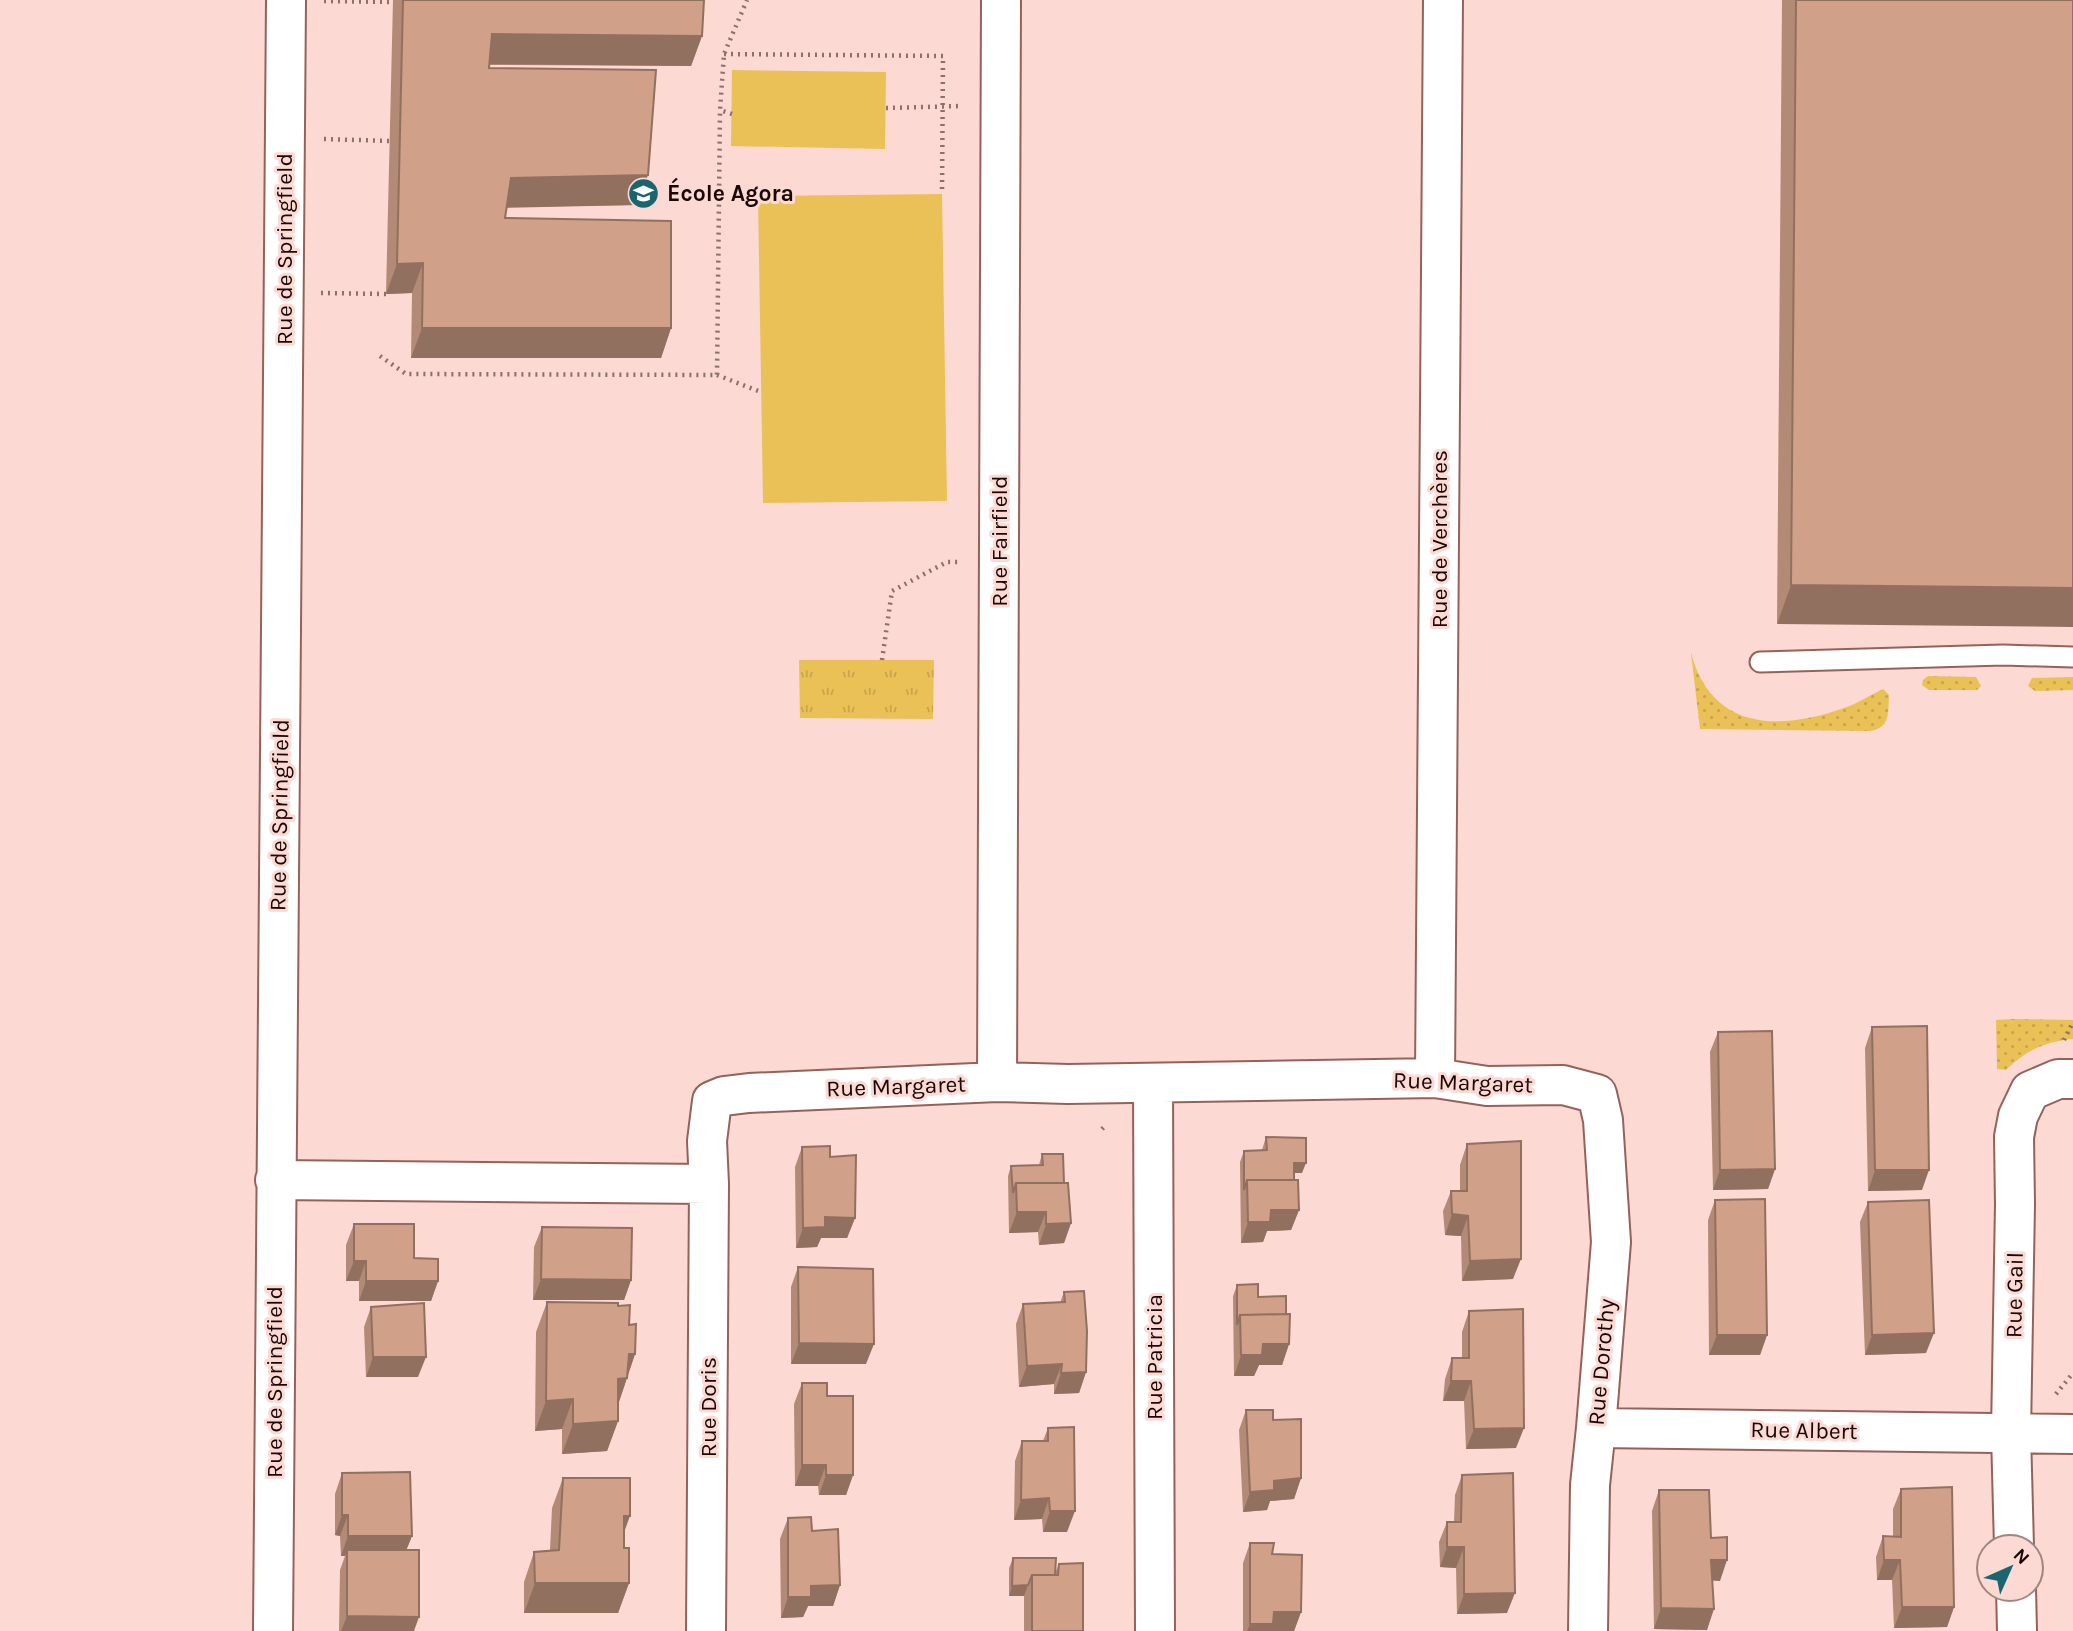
<svg xmlns="http://www.w3.org/2000/svg" width="2073" height="1631" font-family="Karla,sans-serif">
<style>
.grass{fill:url(#grass-dots)}
.park{fill:url(#park-tufts)}
.pitch{fill:#eac157}
.lines{fill:none;stroke-linecap:round;stroke-linejoin:round}
.lane-casing{stroke:#94625b;stroke-width:23}
.street-casing{stroke:#94625b;stroke-width:42}
.path{stroke:#8b706c;stroke-width:4.5;stroke-dasharray:2 5;stroke-linecap:butt}
.lane{stroke:#fff;stroke-width:19}
.street{stroke:#fff;stroke-width:38}
.wall{fill:#b38a75}
.shaded-wall{fill:#92705f}
.building{fill:#d0a088;stroke:#92705f;stroke-width:2}
.labels{text-anchor:middle;stroke-width:6;stroke-linejoin:round;paint-order:stroke}
.poi-label{font-size:23px;font-weight:bold;fill:#190705;stroke:#fcd9d3;text-anchor:start}
.street-label{font-size:23px;fill:#190705;stroke:#fcd9d3}
</style>
<defs>
<pattern id="grass-dots" width="8" height="8" patternUnits="userSpaceOnUse" patternTransform="scale(1.75)"><rect width="8" height="8" fill="#eac157"/><path d="M2 2h.1M6 6h.1" fill="none" stroke="#c8a44a" stroke-width="1.8" stroke-linecap="round"/></pattern>
<pattern id="park-tufts" width="24" height="20" patternUnits="userSpaceOnUse" patternTransform="scale(1.75)"><rect width="24" height="20" fill="#eac157"/><path d="M3 7l-1-3M5 7V3M7 7l1-3M15 17l-1-3M17 17v-4M19 17l1-3" fill="none" stroke="#c8a44a"/></pattern>
</defs>
<rect width="100%" height="100%" fill="#fcd9d3"/>
<path class="grass" d="M1691,653C1712,731 1779,731 1844,708C1857,704 1870,695 1883,689L1889,695C1888,712 1891,728 1870,731L1700,729Z
M1928,676L1976,677L1981,686L1977,690H1929L1922,685L1923,680Z
M2073,677V690L2035,691L2028,686L2032,678Z
M2013,1019L2073,1020V1039C2046,1041 2025,1051 2006,1070L1997,1069L1996,1020Z"/>
<path class="park" d="M799,660H934L933,719L800,718Z"/>
<path class="pitch" d="M732,70L886,72L885,149L731,146Z
M942,194L947,501L763,503L758,196Z"/>
<g class="lines">
<defs>
<path id="lane" d="M1760,662L2003,655L2073,657"/>
<path id="street" d="M1435,1078L1443,0
M997,1082L1001,0
M1153,1083L1155,1631
M275,1180L709,1184
M1596,1428L2073,1434
M2014,1547L2011,1433L2015,1204L2014,1137L2018,1116L2030,1091L2058,1079H2073
M2016,1589L2017,1631
M273,1631L286,0
M706,1631L709,1184L707,1141L712,1101L724,1096L749,1093L997,1082L1068,1084L1435,1078L1487,1086L1563,1085L1597,1094L1603,1120L1611,1242L1596,1428L1590,1485L1588,1631"/>
</defs>
<use href="#lane" class="lane-casing"/>
<use href="#street" class="street-casing"/>
<path class="path" d="M324,1L393,2
M724,54L943,56L942,194
M886,108L962,106
M732,114L720,110L724,54L747,0
M324,139L390,141
M321,293L386,294
M380,356L406,374L717,375L720,110
M717,375L761,392
M882,660L892,591L947,562H959
M2064,1040L2073,1022
M1102,1129L1105,1126
M2056,1394L2073,1373"/>
<use href="#lane" class="lane"/>
<use href="#street" class="street"/>
</g>
<path class="wall" d="M393,0H704L702,36L691,66L489,65V68L637,205L506,207L505,218L671,328L661,358H411L412,293L386,294Z
M1782,0H2073L1777,624Z
M1872,1027L1922,1190L1868,1191L1865,1048Z
M1718,1032L1775,1169L1768,1189L1713,1190L1710,1052Z
M1266,1137L1302,1173H1294L1299,1210L1291,1230L1267,1231L1263,1242L1241,1243L1240,1162L1244,1151L1262,1150Z
M1467,1144L1513,1279L1462,1281L1461,1236L1445,1235L1443,1211L1451,1191H1460V1165Z
M802,1147L830,1157L855,1218L847,1238H821L817,1247L796,1248L795,1167Z
M1042,1154L1064,1183L1071,1223L1064,1243L1039,1245L1038,1232L1009,1233L1008,1176L1011,1166L1039,1165Z
M1715,1200L1767,1335L1760,1355H1709L1708,1220Z
M1868,1202L1926,1353L1865,1355L1860,1222Z
M354,1224L414,1258L438,1281L431,1301H359V1281H346V1245Z
M542,1227L631,1280L624,1300H533L534,1247Z
M798,1267L866,1364H791V1287Z
M1237,1285L1286,1314L1289,1344L1282,1365H1259L1254,1376H1234L1233,1296Z
M1064,1292L1086,1372L1079,1393L1054,1394V1384L1019,1387L1016,1324L1023,1304L1060,1303Z
M547,1302L618,1306L629,1325L635,1354L618,1404V1421L607,1451L562,1454V1429L535,1431L536,1332Z
M371,1307L418,1377H366L364,1327Z
M1469,1311L1516,1448L1466,1449L1464,1401H1443L1445,1379L1452,1358H1462V1332Z
M802,1383L827,1396L853,1475L846,1495H819L818,1486H795L794,1404Z
M1246,1410L1273,1420L1301,1478L1294,1499L1270,1501L1267,1510L1243,1512L1239,1430Z
M1048,1428L1067,1532H1043L1042,1519L1014,1520L1015,1461L1022,1441H1043Z
M342,1473L412,1536L406,1550L414,1631H339L340,1570L345,1556H341L340,1536L335,1535V1494Z
M1462,1475L1507,1613L1457,1614L1456,1568L1440,1567L1439,1542L1447,1522H1454L1455,1495Z
M563,1478L624,1532V1548L629,1583L618,1613H524V1582L534,1552L550,1550L552,1508Z
M1901,1489L1954,1607L1947,1627L1894,1628L1892,1580H1877L1876,1557L1883,1536L1893,1537V1509Z
M1659,1490L1711,1538L1720,1581L1713,1580L1707,1630L1654,1629L1652,1511Z
M788,1518L812,1531L840,1585L833,1606H808L803,1617L781,1618L780,1539Z
M1250,1543L1272,1554L1301,1612L1294,1631H1243V1563Z
M1013,1558L1055,1573L1059,1564L1083,1631H1024V1596H1009V1568Z"/>
<path class="shaded-wall" d="M492,34L702,36L691,66L481,64Z
M648,175L637,205L500,208L511,178Z
M423,263L412,293L386,294L397,264Z
M422,328H671L661,358H411Z
M1791,585L2073,588V627L1777,624Z
M1294,1163H1306L1302,1173H1290Z
M1775,1169L1768,1189L1713,1190L1720,1170Z
M1875,1170H1929L1922,1190L1868,1191Z
M1271,1210H1299L1291,1230L1267,1231L1263,1242L1241,1243L1248,1222Z
M1017,1212H1046L1038,1232L1009,1233Z
M1452,1214L1468,1216L1461,1236L1445,1235Z
M825,1217L855,1218L847,1238H821L817,1247L796,1248L803,1228Z
M1071,1223L1064,1243L1039,1245L1046,1224Z
M1521,1259L1513,1279L1462,1281L1470,1261Z
M354,1261H366L359,1281H346Z
M541,1279L631,1280L624,1300H533Z
M366,1281H438L431,1301H359Z
M1934,1333L1926,1353L1865,1355L1872,1335Z
M1717,1335H1767L1760,1355H1709Z
M799,1343L874,1344L866,1364H791Z
M1263,1344H1289L1282,1365H1259L1254,1376H1234L1241,1355Z
M629,1354H635L617,1408L618,1379Z
M373,1357H426L418,1377H366Z
M1062,1364L1054,1384L1019,1387L1027,1366Z
M1086,1372L1079,1393L1054,1394L1061,1373Z
M1451,1381H1471L1464,1401H1443Z
M573,1399L562,1429L535,1431L546,1401Z
M618,1421L607,1451L562,1454L573,1424Z
M1524,1428L1516,1448L1466,1449L1474,1429Z
M802,1465H826L818,1486H795Z
M826,1475H853L846,1495H819Z
M1301,1478L1294,1499L1270,1501L1267,1510L1243,1512L1250,1492L1274,1481Z
M1049,1498L1042,1519L1014,1520L1021,1500Z
M1050,1511H1075L1067,1532H1043Z
M342,1515H348L340,1536L335,1535Z
M624,1516H630L619,1546Z
M348,1536H412L404,1556L347,1550L345,1556H341Z
M1447,1547H1464L1456,1568L1440,1567Z
M1711,1560H1727L1720,1581L1704,1580Z
M1884,1560H1900L1892,1580H1877Z
M535,1583H629L618,1613H524Z
M840,1585L833,1606H808L803,1617L781,1618L788,1597L811,1586Z
M1028,1585L1024,1596H1009L1012,1586Z
M1515,1593L1507,1613L1457,1614L1464,1594Z
M1902,1607H1954L1947,1627L1894,1628Z
M1661,1608L1714,1609L1707,1630L1654,1629Z
M1274,1612H1301L1294,1631H1247L1250,1624Z
M347,1616L419,1617L414,1631H341Z"/>
<path class="building" d="M403,0H704L702,36L492,34L489,68L656,70L648,175L511,178L505,218L671,221V328H422L423,263L397,264Z
M1796,0H2073V588L1791,585Z
M1927,1026L1929,1170H1875L1872,1027Z
M1772,1031L1775,1169L1720,1170L1718,1032Z
M1266,1137L1306,1138V1163H1294V1180H1247L1244,1190V1151L1267,1150Z
M1521,1141V1259L1470,1261L1468,1216L1452,1214L1451,1191H1467V1144Z
M830,1146V1157L856,1155L855,1218L825,1217V1227L803,1228L802,1147Z
M1042,1154H1063L1064,1183H1016L1013,1193L1011,1166L1043,1165Z
M1247,1180H1298L1299,1210H1271L1270,1222H1248Z
M1016,1183H1068L1071,1223L1046,1224V1212H1017Z
M1765,1199L1767,1335H1717L1715,1200Z
M1929,1200L1934,1333L1872,1335L1868,1202Z
M354,1224H414V1258L438,1259V1281H366V1261H354Z
M542,1227L632,1228L631,1280L541,1279Z
M798,1267L873,1269L874,1344L799,1343Z
M1258,1284V1297L1286,1296V1314L1240,1315L1237,1325V1285Z
M1084,1291L1087,1331L1086,1372L1061,1373L1062,1364L1027,1366L1023,1304L1065,1302L1064,1292Z
M547,1302L618,1303V1306L630,1305L629,1325L636,1324L635,1354H629L627,1378L618,1379V1421L573,1424V1399L546,1401Z
M424,1303L426,1357H373L371,1307Z
M1523,1309L1524,1428L1474,1429L1471,1381H1451L1452,1358H1469V1311Z
M1290,1314L1289,1344H1263L1262,1355H1241L1240,1315Z
M802,1383H827V1396H853V1475H826V1465H802Z
M1246,1410H1273V1420L1301,1419V1478L1274,1481V1490L1250,1492Z
M1074,1427L1075,1511H1050L1049,1498L1021,1500L1022,1441H1048V1428Z
M410,1472L412,1536H348V1515H342V1473Z
M1513,1473L1515,1593L1464,1594V1547H1447V1522H1461L1462,1475Z
M563,1478H630V1516H624V1548H629V1583H535L534,1552L559,1550Z
M1952,1487L1954,1607H1902L1900,1560H1884L1883,1536L1901,1537V1489Z
M1659,1490H1709L1711,1538L1727,1537V1560H1711L1714,1609L1661,1608Z
M811,1517L812,1531L838,1529L840,1585L811,1586V1597H788V1518Z
M1250,1543H1274L1272,1554L1302,1555L1301,1612H1274L1273,1624H1250Z
M347,1550H419V1617L347,1616Z
M1013,1558H1056L1055,1575H1032L1028,1585L1012,1586Z
M1083,1563V1631H1032V1575H1058L1059,1564Z"/>
<defs>
<symbol id="school-disc" viewBox="-11 -11 22 22"><circle r="9.5" fill="#1a6670" stroke="#fcd9d3"/><path d="M0-5L7-2L0 1L-7-2ZM-4 1L0 2.5L4 1V4Q0 6-4 4Z" fill="#fff"/></symbol>
</defs>
<g fill-rule="evenodd">
<use href="#school-disc" x="626" y="176" width="35" height="35"/>
</g>
<g class="labels">
<g class="poi-label">
<text x="667" y="201">École Agora</text>
</g>
<g class="street-label">
<text transform="translate(284 249) rotate(-90)" y="8">Rue de Springfield</text>
<text transform="translate(1439 539) rotate(-90)" y="8">Rue de Verchères</text>
<text transform="translate(999 541) rotate(-90)" y="8">Rue Fairfield</text>
<text transform="translate(279 815) rotate(-89)" y="8">Rue de Springfield</text>
<text transform="translate(1463 1082) rotate(2)" y="8">Rue Margaret</text>
<text transform="translate(896 1086) rotate(-2)" y="8">Rue Margaret</text>
<text transform="translate(2014 1295) rotate(-89)" y="8">Rue Gail</text>
<text transform="translate(1154 1357) rotate(-90)" y="8">Rue Patricia</text>
<text transform="translate(1601 1362) rotate(-85)" y="8">Rue Dorothy</text>
<text transform="translate(274 1382) rotate(-90)" y="8">Rue de Springfield</text>
<text transform="translate(708 1407) rotate(-90)" y="8">Rue Doris</text>
<text transform="translate(1804 1430) rotate(1)" y="8">Rue Albert</text>
</g>
</g>
<g transform="translate(2010 1568) rotate(45)"><circle r="33" fill="#fcd9d3" stroke="#a18581" stroke-width="2"/>
<path d="M0-5L12 26L0 18L-12 26Z" fill="#1a6670"/>
<text y="-10" font-size="19" font-weight="bold" text-anchor="middle" fill="#190705">N</text>
</g>
</svg>
